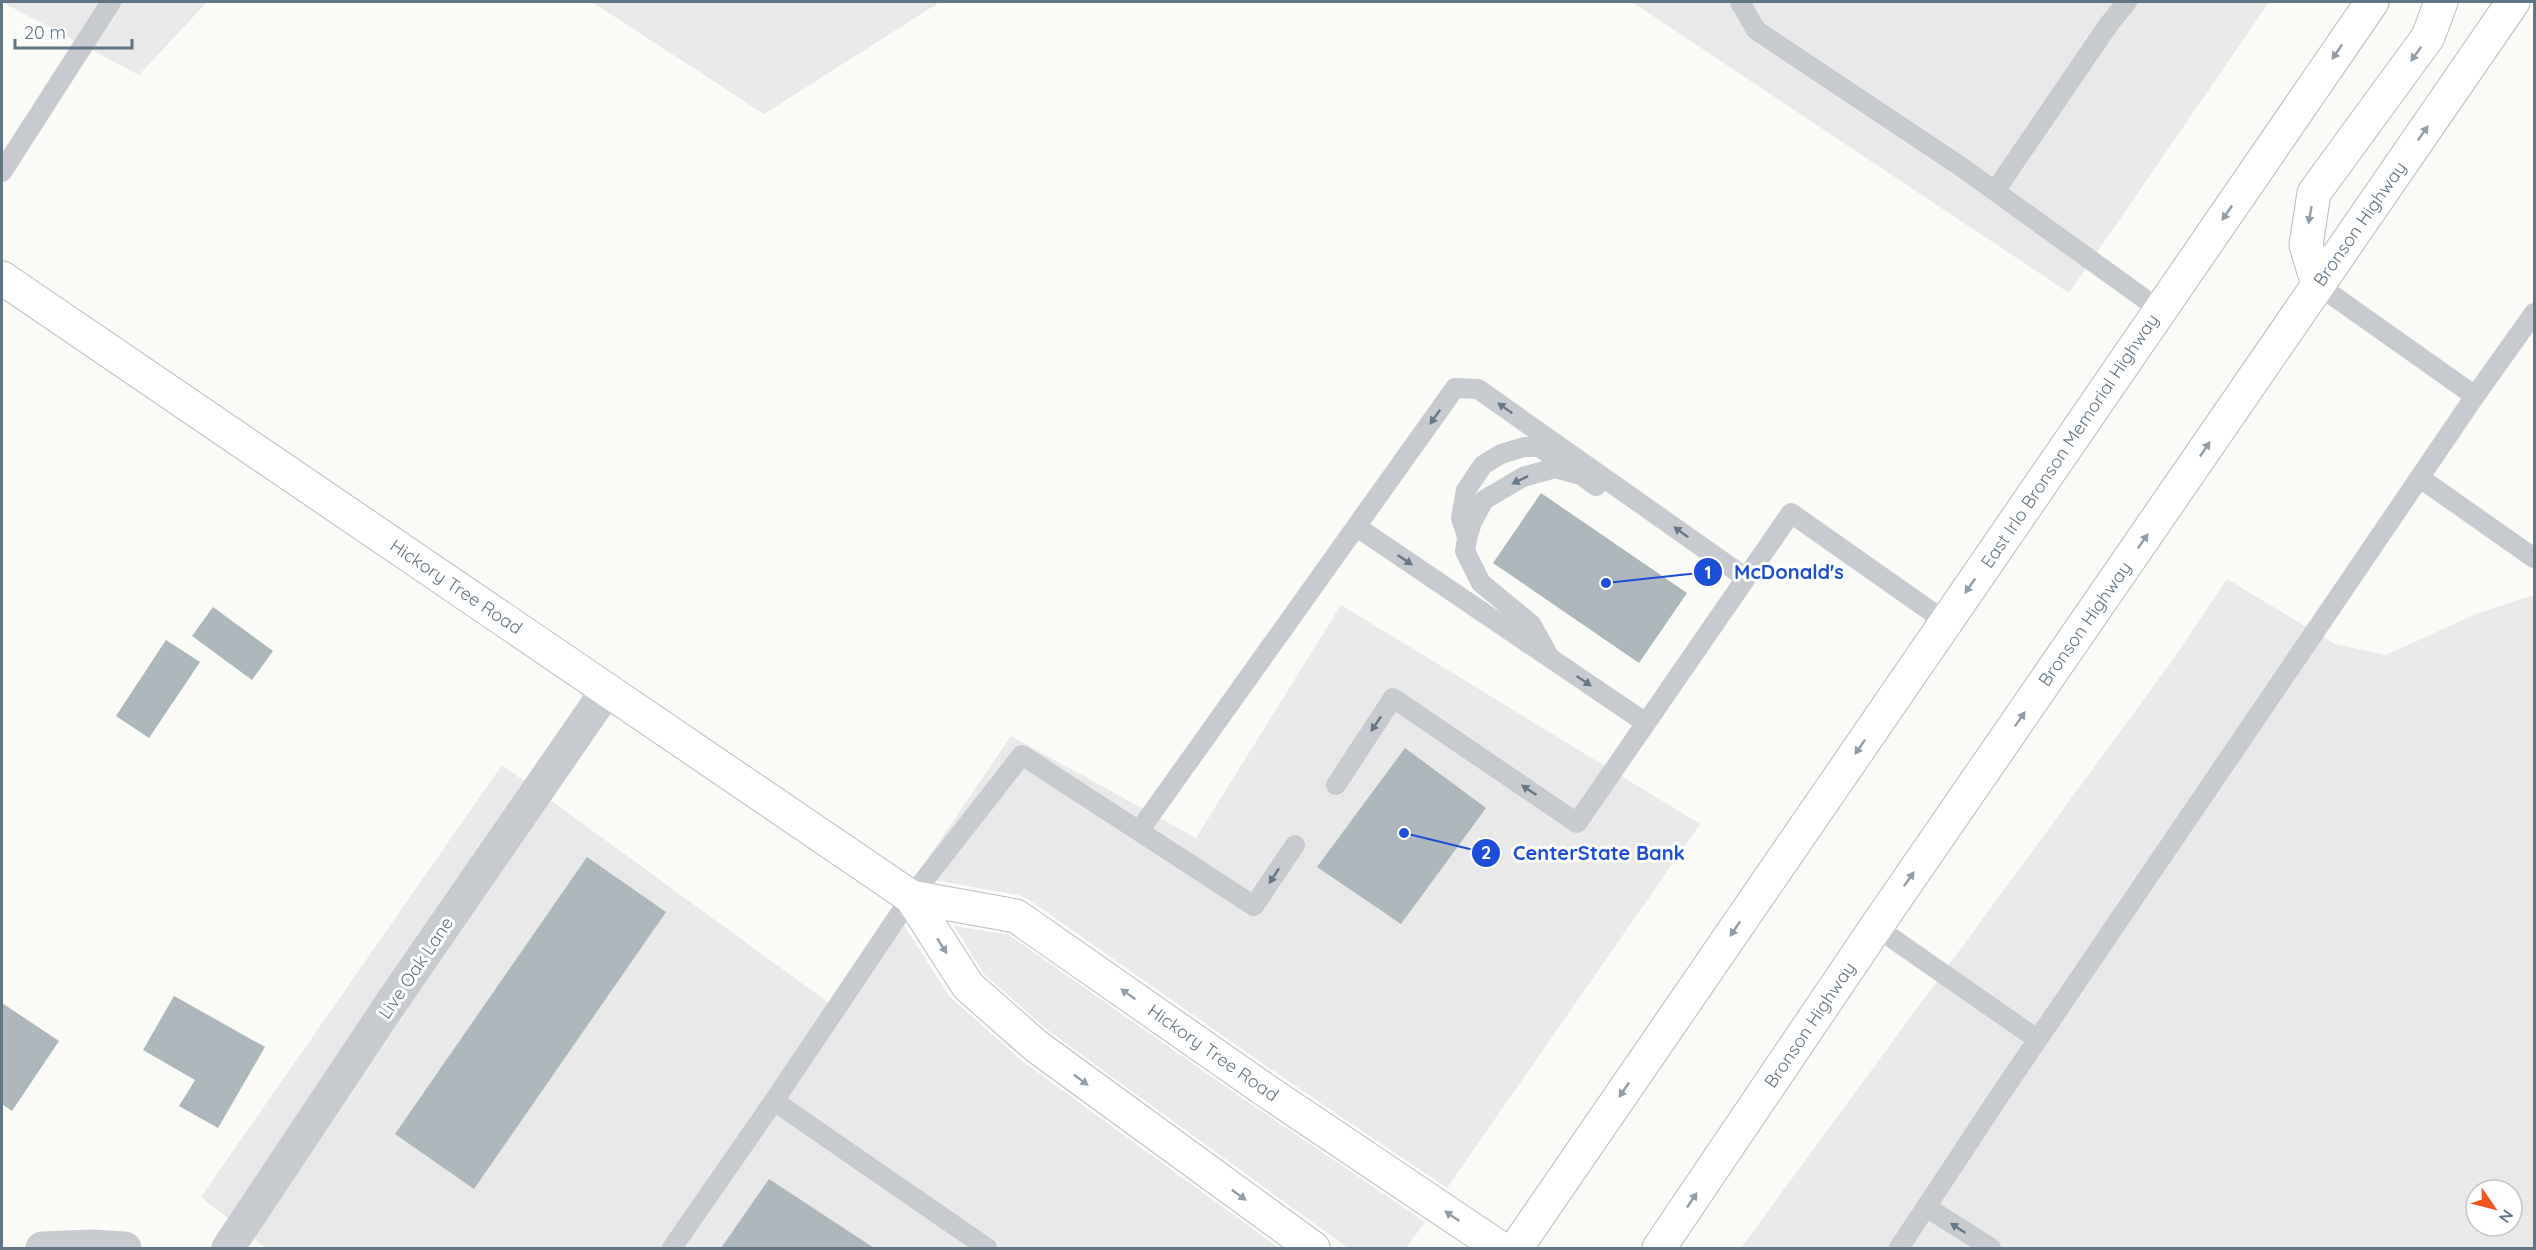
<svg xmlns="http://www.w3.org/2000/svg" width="2536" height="1250" font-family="Quicksand,sans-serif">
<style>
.built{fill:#e8e9e8;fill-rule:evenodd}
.building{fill:#adb7bc}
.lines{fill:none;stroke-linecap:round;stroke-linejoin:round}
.secondary-casing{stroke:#b9bfc3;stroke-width:35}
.highway-casing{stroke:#b9bdc0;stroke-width:35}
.lane{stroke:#c7cbcf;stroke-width:20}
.street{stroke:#c7cbcf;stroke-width:33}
.secondary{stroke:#fff;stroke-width:33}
.highway{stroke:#fff;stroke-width:33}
.oneway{fill:#919ea9}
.oneway2{fill:#677988}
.labels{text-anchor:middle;stroke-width:6;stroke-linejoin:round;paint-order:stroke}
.street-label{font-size:18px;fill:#627584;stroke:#fff}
.leader{fill:none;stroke:#1d4ed8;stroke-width:2}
.callout-dot{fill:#1d4ed8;stroke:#fff;stroke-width:2}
.mark-label{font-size:18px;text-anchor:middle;font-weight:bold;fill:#fff}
.callout-label{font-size:20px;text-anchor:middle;font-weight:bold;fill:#1d4ed8;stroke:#fff;stroke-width:6;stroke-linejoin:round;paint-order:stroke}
</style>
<rect width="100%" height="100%" fill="#fafaf7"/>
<path class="built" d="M2,2H207L139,75Z
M592,2H940L764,114Z
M1632,2H2269L2069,293Z
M2227,579L2335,644L2386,655L2476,614L2534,595V1248H1741L2172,661ZM2476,1190H2512V1226H2476Z
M1341,605L1700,824L1447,1188L1262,1063L1028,899L1018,895L923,878L919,871L1011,736L1196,838Z
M502,765L829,1003L898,916L949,996L1022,1061L1279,1248H266L201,1197Z
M954,926L1009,935L1239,1096L1425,1222L1406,1248H1348L1049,1031L984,974Z"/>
<path class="building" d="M1541,493L1687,593L1639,663L1493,563Z
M213,607L273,651L252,680L192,636Z
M166,640L200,662L149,738L116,716Z
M1405,748L1486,808L1401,924L1317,867Z
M587,857L666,912L474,1189L395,1134Z
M174,996L265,1047L218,1128L179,1106L195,1080L143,1050Z
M2,1003L59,1041L12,1111L2,1104Z
M769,1179L874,1248H721Z"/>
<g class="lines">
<defs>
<path id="secondary" d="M2,278L911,897L968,986L1036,1046L1313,1248
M911,897L1016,916L1265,1090L1500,1248"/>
<path id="highway" d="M2318,285L2306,245L2314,193L2428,37L2441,2
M1516,1248L2372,2
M1659,1248L1876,927L2513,2"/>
</defs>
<use href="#secondary" class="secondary-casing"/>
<use href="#highway" class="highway-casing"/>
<path class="lane" d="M1740,2L1756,30L1960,166L2160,310
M2,172L111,2
M1995,191L2109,24L2127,2
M2475,396L2534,313
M2420,478L2534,558
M1357,527L1646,723
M1467,537L1461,518L1466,490L1483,465L1501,454L1524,447H1539L1559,460
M1550,658L1531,624L1481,583L1465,551L1467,539L1472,522L1484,500L1523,477L1555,468L1581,475L1596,486
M1336,785L1393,698L1577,823L1791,513L1946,622
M1139,831L1455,388L1478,389L1746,578
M1876,927L2037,1039
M1926,1207L1991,1248
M672,1248L774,1101
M987,1248L774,1101L911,897L1022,755L1254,906L1295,845
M1899,1248L2000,1095L2475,396L2318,285"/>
<path class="street" d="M42,1248L91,1246L125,1248
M228,1248L391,1003L607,690"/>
<use href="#secondary" class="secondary"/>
<use href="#highway" class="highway"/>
</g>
<defs><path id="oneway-solid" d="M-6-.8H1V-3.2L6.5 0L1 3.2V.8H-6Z" transform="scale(1.5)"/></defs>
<g class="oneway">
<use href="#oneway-solid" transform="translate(2337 52) rotate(124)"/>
<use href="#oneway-solid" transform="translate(2416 54) rotate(126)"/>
<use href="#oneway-solid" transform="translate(2423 133) rotate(-55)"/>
<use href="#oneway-solid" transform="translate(2227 213) rotate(124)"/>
<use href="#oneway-solid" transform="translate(2310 215) rotate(100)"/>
<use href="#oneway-solid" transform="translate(2205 449) rotate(-56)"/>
<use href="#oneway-solid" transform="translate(2143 541) rotate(-55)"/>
<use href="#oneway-solid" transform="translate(1970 586) rotate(125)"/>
<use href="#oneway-solid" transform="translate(2020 719) rotate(-55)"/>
<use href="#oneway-solid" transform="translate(1860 747) rotate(125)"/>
<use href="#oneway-solid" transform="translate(1909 879) rotate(-55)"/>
<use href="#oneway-solid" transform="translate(1735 929) rotate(124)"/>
<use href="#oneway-solid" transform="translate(942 946) rotate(57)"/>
<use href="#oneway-solid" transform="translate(1128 994) rotate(-145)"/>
<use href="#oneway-solid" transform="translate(1081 1080) rotate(37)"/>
<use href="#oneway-solid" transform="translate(1624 1090) rotate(124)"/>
<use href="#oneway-solid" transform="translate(1239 1195) rotate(36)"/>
<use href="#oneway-solid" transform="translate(1692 1200) rotate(-56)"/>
<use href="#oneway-solid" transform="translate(1452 1216) rotate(-146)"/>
</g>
<g class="oneway2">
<use href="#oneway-solid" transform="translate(1505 408) rotate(-145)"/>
<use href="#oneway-solid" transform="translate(1435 417) rotate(125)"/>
<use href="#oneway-solid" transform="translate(1520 480) rotate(154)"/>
<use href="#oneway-solid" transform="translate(1681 532) rotate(-144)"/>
<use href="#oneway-solid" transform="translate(1405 560) rotate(34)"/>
<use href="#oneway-solid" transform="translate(1584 681) rotate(34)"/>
<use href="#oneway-solid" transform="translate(1376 724) rotate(124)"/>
<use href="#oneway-solid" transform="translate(1529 790) rotate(-146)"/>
<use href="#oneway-solid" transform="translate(1274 876) rotate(123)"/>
<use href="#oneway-solid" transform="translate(1958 1228) rotate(-147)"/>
</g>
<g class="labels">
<g class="street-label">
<text transform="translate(2360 224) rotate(-55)" y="6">Bronson Highway</text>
<text transform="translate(2070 441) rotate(-56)" y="6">East Irlo Bronson Memorial Highway</text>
<text transform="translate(456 587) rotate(34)" y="6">Hickory Tree Road</text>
<text transform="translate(2085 624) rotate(-55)" y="6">Bronson Highway</text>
<text transform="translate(416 968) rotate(-56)" y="6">Live Oak Lane</text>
<text transform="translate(1810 1025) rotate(-56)" y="6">Bronson Highway</text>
<text transform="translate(1213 1053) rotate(35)" y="6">Hickory Tree Road</text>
</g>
</g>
<path class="leader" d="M1606 583L1708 572M1404 833L1486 853"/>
<g class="callout-dot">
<circle cx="1606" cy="583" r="6"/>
<circle cx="1404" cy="833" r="6"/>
<circle cx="1708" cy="572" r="15"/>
<circle cx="1486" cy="853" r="15"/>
</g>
<g class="mark-label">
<text x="1708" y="579">1</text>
<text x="1486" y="859">2</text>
</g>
<g class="callout-label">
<text x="1789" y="579">McDonald's</text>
<text x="1599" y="860">CenterState Bank</text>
</g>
<rect width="2536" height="1250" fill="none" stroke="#627584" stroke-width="6"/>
<g transform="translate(2494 1208) rotate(125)"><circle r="28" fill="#ffffff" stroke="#c0c8ce" stroke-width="1.5"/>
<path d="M0-4.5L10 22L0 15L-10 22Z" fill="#f05620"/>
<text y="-9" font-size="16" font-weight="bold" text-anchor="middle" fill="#627584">N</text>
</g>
<path d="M15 39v9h117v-9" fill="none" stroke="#627584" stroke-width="3"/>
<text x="24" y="39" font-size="18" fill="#627584" stroke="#ffffff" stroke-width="4.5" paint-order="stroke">20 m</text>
</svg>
